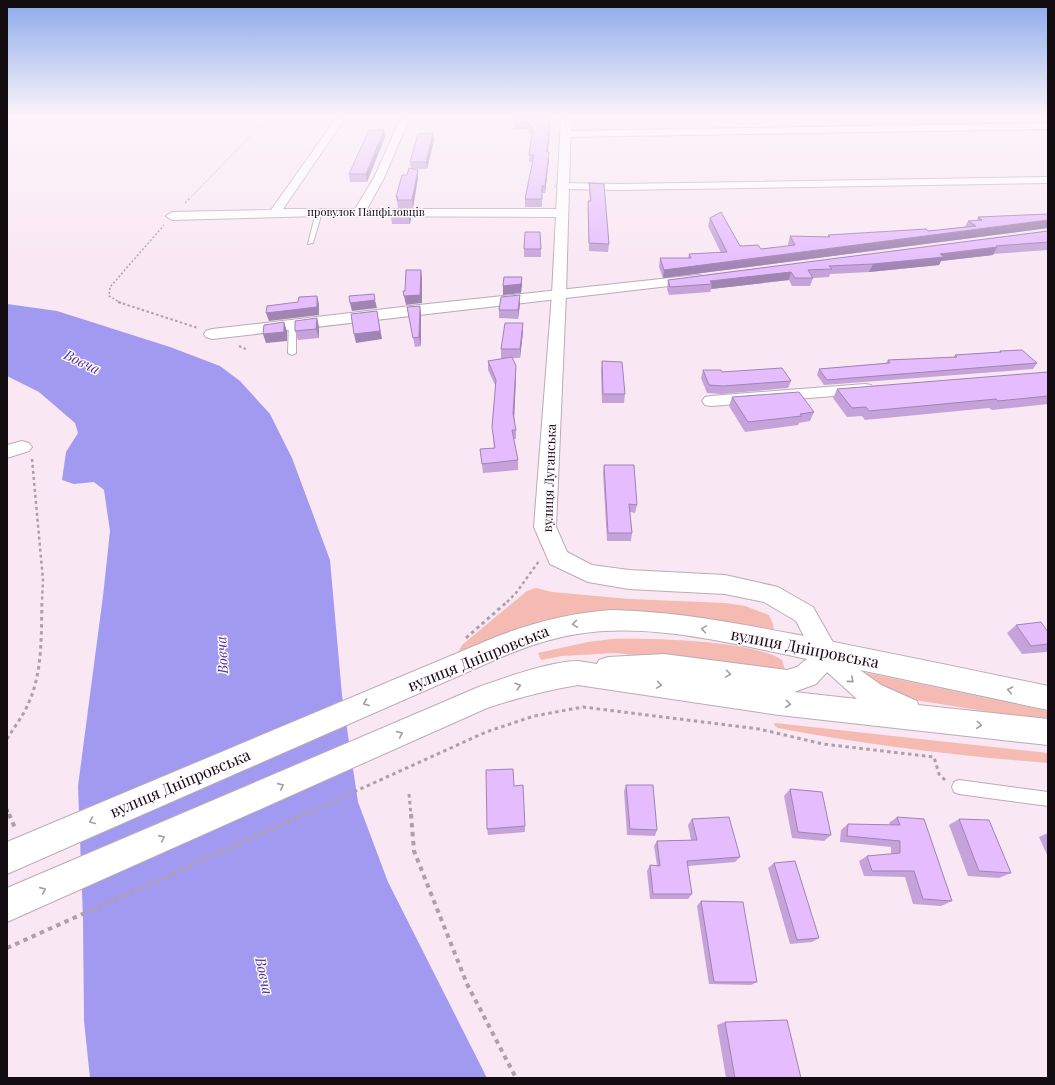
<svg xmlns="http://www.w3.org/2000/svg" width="1055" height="1085" font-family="'Playfair Display',serif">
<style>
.green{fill:#f5bab1}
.water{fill:#a19af0}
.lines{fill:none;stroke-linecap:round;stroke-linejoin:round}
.lane-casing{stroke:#bbabb6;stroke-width:2}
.street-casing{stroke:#bbabb6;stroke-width:2}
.secondary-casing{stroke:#bbabb6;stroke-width:2}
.highway-casing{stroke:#bbabb6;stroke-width:2}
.path-far5{stroke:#aea0a9;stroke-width:1;stroke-dasharray:1.5 1.5;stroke-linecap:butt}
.path-far4{stroke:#aea0a9;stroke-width:1.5;stroke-dasharray:2 2;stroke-linecap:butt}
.path-far3{stroke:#aea0a9;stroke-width:2;stroke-dasharray:2.5 2.5;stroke-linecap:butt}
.path-far2{stroke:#aea0a9;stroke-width:2.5;stroke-dasharray:3 3;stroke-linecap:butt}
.path-far1{stroke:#aea0a9;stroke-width:3;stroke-dasharray:3.5 3.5;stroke-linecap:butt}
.path{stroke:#aea0a9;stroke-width:4;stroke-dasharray:4.5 4.5;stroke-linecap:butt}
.lane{fill:#fff;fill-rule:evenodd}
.street{fill:#fff;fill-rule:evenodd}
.secondary{fill:#fff;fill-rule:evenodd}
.highway{fill:#fff;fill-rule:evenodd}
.wall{fill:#c5a3da}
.shaded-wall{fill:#a084b2}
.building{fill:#e5bdfe;stroke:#a084b2}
.oneway{stroke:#a19ea0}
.labels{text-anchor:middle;stroke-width:3;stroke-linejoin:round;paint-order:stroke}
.far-street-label{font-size:11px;fill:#130d11;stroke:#fff8fd}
.street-label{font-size:13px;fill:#130d11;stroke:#fff8fd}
.water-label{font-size:14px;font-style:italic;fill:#453193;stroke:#fff8fd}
.near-street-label{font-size:16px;fill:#130d11;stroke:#fff8fd}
</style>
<rect width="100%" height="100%" fill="#f9e7f3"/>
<path class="green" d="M536,588L552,592L629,599L725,603L745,606L769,615L773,624L774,633L652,615L460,657L459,651L462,645L527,591Z
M612,639C651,638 751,640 782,660L785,670L615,653L562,656L541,660L538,653L588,642Z
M863,672L1048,711V718L1015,716L896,697Z
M775,723L1048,753V763C958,756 867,745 778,728L774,725Z"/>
<path class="water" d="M7,304L57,311L170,347L220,366L240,381L270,414L292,458L330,560L342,695L358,802L388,882L487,1078H90L84,1021L83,918L78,786L103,596L110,531L104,490L94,482L74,484L62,480L66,452L78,433L75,423L39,392L7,376Z"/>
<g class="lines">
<defs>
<path id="lane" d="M319,210L322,212L313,243L308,244L316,212Z
M289,321L296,323V353L292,355L288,353Z
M959,780L1048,792V806L959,794L954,792L952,787L954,782Z"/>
<path id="street" d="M337,117H346L283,209H355L374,178L401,117H410L384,178L367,209H561L567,213L561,217L319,216L172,220L166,216L172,212L271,210Z
M1048,123V129L564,137L559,134L564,131Z
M1048,177V183L620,190L562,189L556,186L562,183L620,184Z
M698,275L703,276L705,279L703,282L212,339L206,337L204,334L206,331L212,329L428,304Z
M865,384L871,385L874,389L871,393L711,406L705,405L702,401L705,397L711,396Z
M22,441L29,443L32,447L29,451L7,458V445Z"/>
<path id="secondary" d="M561,117H571L566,294L556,527L567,552L592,565L629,570L725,575L778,587L813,607L838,651L834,659L825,662L816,659L796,621L764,602L725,594L629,589L588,582L550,564L534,527L552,294Z"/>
<path id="highway" d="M611,610C676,611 740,624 804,636C885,652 967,669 1048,686V710L860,670L881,685L917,701L918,705L1048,719V745L779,715L578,685C547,690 517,698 487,708L7,922V888L481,686C507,677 552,661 578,661C584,662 591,663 597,664L599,660L608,657L664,654L787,670L797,667L807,659C733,644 653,622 577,634C552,638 528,646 504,656L7,874V842L498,636C535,622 571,613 611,610ZM827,672L857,699L794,692L816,684Z"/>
</defs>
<use href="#lane" class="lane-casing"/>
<use href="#street" class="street-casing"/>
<use href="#secondary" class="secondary-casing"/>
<use href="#highway" class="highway-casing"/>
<path class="path-far5" d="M189,199L269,117"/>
<path class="path-far4" d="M185,203L190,198
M121,303L109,296L110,287L164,225"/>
<path class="path-far3" d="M118,302L198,328
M239,346L248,350"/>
<path class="path-far2" d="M32,459L43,580L42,602
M507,602L516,593L539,561"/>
<path class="path-far1" d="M466,638L508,601
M7,739C14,727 24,715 29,702C43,670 41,634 42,601
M409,794L411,815
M7,809L9,815
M303,815L486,732L534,716L583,707L759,729L823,744L934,757L939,774L945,780"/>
<path class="path" d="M9,814L15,828
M411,814L414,851L467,984L516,1078
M7,948L305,814"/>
<use href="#lane" class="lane"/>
<use href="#street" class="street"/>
<use href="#secondary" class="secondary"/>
<use href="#highway" class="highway"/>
</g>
<path class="wall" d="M514,122H550L548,152L549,160L545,193H542V207H525V199L533,162H529V155L532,134H529V129H514Z
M385,137L367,182H350L349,174Z
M434,140L427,169H414L418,178L413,208H398L396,197L407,175L411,168L410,162Z
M589,183L609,244L608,252L589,251L588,209V201H590L589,191Z
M410,210L411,218L410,224H392L391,216Z
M1048,214V228L663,278L659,267L660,258H688L689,254L721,253L708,226L710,218L740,246L761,249L789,246L788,244L790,236L828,237V235L928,231L965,227L968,221L977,220L978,217Z
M1048,231V250L993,254V255L941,261L939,265L869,272L830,274L829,277L813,278L810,286H792L789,280L711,289L710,292L669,295L667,289L668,280Z
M524,249H541V257H524Z
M520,304L518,319L499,318V310Z
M407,307L421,314V346L415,347Z
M317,318L319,327V338L298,340L295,331Z
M523,323V332L520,358H512L516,376L514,417L516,430V439H514L518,460V470L483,473L480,449L494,448L492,427L496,387L488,370V361L506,358H501V349Z
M1000,351L1037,363L1033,369L824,385L817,375L819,369L886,363L888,360L954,357L955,355L999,352Z
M602,361L625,394L624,403H602L601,370Z
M703,370L722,372L791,381L788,388L721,394L707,393L701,378Z
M1048,372V404L992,410L989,408L865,420L862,416L847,417L833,398L837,389Z
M732,397L814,412L810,421L799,423L798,425L745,432L729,406Z
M604,465L637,505L635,513L630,512L632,533L631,541H607L603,473Z
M1016,625L1048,632V651L1046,652L1022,654L1007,633Z
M626,785L657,830L655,836L627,835L624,791Z
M514,786L525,826V832L488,835L487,829Z
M790,789L831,835L824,841L792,838L784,796Z
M897,817L952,901L941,906L913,904L905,877L864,876L859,861L867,856L891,854V847L840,842L841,830L848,824L890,825L889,823Z
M692,819L740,857L735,862L688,866L692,894L688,899H650L647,871L650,865H657L654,846L657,841L691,840L688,825Z
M959,819L1011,873L999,878L968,876L949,825Z
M1048,833V857L1039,837Z
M774,863L819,938L812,942L790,944L768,868Z
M701,901L757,982L751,985L709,984L697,906Z
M725,1022L801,1078H726L717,1025Z"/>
<path class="shaded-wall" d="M550,122V129L547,159V152Z
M384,130L385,137L367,182L366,174Z
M433,133L434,140L427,169L426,162Z
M549,152V160L545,193V186Z
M418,170V178L413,208L412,200Z
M410,210L411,218L410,224L408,216Z
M1048,220V228L663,278L664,270Z
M997,247L993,255L941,261L939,265L869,272L873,264L940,254Z
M421,270L422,278V303L406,305L404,296Z
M791,272L789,280L711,289L712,284L710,281Z
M522,277V286L521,293L503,295V286Z
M520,295V304L518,319V310Z
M317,296L319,304V315L269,321L266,313Z
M375,300L377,308L352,311L350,303Z
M420,306L421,314V346L419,337Z
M377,311L382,339L356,343L354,334Z
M317,318L319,327V338L316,329Z
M284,322L287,331V341L266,343L263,334Z
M523,323V332L520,358V349Z
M516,366V376L514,423L513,414Z"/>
<path class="building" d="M517,117H550V122L547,152H549L545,186H542V199H525L534,155H529L533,127H529V122H514Z
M369,130H384L366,174H349Z
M433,133L426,162H410L418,134Z
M409,168L418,170L412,200H397L398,197H396L402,175H407Z
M589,183L604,184L609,244L589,243L588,201H591Z
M393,210H410L408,216H391Z
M721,212L740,246L758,245L761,249L795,245L790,236L830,237L828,235L926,229L928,231L976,226L968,221L982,220L978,217L1048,214V220L664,270L660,258H691L689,254L727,252L710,218Z
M1048,231V242L996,246L997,247L940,254L944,257L873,264L829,266L832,269L808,270L813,278H795L791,272L710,281L712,284L670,287L668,280Z
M525,232H540L541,249H524Z
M406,270H421L420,295L404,296L403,291H405Z
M504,277H522L521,284L503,286Z
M374,294L375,300L350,303L349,296Z
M520,295L518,310H499L501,297Z
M317,296V307L266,313L267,306L298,302L299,297Z
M420,306L419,337L413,338L407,307Z
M377,311L380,331L354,334L351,314Z
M317,318L316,329L295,331V321Z
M284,322V332L263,334L264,325Z
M505,323H523L520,349H501Z
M1022,350L1037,363L827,380L819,369L890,363L888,360L957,357L955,355L1001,352L1000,351Z
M512,357L516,366L513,414L516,430H512L518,460L482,464L480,449L495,448L492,427L496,380L488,361Z
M602,361L622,362L625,394H603Z
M782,368L791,381L723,386L709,385L703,370H721L722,372Z
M1048,372V396L998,401L996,399L869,411L866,407L852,408L837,389Z
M799,392L814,412L800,414L802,416L748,422L732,397Z
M604,465H634L637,505L629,504L632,533H608Z
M1041,622L1048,632V644L1031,646L1016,625Z
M513,769L514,786L523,785L525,826L487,829L486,770Z
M626,785H653L657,830L630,829Z
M790,789L822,792L831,835L798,832Z
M729,817L740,857L687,861L692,894H653L650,865L660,866L657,841L697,840L692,819Z
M897,817L924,819L952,901L923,899L914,871H872L867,856L900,853V841L847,836L848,824L900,825Z
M959,819L989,820L1011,873L979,871Z
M795,861L819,938L797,940L774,863Z
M701,901L743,902L757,982H714Z
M787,1020L801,1078H735L725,1022Z"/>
<defs><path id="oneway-chevron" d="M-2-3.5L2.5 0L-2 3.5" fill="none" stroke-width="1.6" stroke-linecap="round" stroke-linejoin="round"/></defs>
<g class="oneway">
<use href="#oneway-chevron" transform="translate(575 624) rotate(172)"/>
<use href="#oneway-chevron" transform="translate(704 629) rotate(-171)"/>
<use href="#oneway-chevron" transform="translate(728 674) rotate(9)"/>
<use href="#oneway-chevron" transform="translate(851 680) rotate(41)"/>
<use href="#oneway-chevron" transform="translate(659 685) rotate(9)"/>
<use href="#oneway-chevron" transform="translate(518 686) rotate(-17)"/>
<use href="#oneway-chevron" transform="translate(1010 690) rotate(-168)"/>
<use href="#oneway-chevron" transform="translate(366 703) rotate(157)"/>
<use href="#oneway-chevron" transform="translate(788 704) rotate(6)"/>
<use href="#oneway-chevron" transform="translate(979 725) rotate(5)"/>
<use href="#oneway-chevron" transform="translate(400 734) rotate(-24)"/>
<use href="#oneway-chevron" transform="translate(281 786) rotate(-24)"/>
<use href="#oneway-chevron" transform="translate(92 821) rotate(157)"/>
<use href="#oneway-chevron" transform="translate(162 838) rotate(-24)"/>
<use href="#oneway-chevron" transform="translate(43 890) rotate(-24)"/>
</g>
<linearGradient id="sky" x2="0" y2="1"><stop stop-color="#8baaeb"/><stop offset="0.43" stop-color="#fcf4fa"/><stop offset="1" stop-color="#fcf4fa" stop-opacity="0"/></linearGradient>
<rect width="1055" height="269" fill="url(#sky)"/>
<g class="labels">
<g class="far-street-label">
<text x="366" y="216">провулок Панфіловців</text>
</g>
<g class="street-label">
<text transform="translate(549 478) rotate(-88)" y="5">вулиця Луганська</text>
</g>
<g class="water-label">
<text transform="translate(82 362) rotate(26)" y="5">Вовча</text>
<text transform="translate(222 655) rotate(-93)" y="5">Вовча</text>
<text transform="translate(264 976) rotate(78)" y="5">Вовча</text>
</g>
<g class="near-street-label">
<text transform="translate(805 648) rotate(11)" y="6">вулиця Дніпровська</text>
<text transform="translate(478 658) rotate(-22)" y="6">вулиця Дніпровська</text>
<text transform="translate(180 783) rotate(-23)" y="6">вулиця Дніпровська</text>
</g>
</g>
<rect width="1055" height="1085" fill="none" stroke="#130d11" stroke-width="16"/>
</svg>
